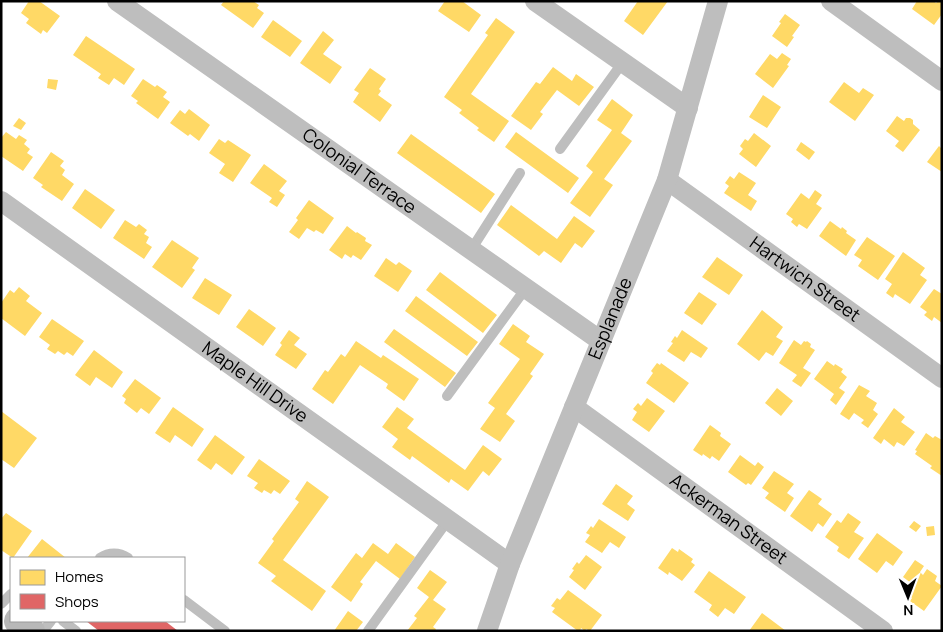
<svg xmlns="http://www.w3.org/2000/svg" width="943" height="632" font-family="Manrope,sans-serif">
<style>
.homes{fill:#ffd966}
.shops{fill:#e06666}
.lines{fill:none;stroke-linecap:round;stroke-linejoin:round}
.lane{stroke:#bebebe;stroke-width:10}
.street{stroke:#bebebe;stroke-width:20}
.secondary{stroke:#b8b8b8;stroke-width:28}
.labels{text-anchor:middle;stroke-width:5;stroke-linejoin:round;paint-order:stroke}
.street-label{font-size:18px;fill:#000;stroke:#fff}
</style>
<rect width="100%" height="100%" fill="#fff"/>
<path class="homes" d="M29,1H39L60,16L47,33L43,30L41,34L26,23L29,19L21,13Z
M224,1H253L259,5L257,8L264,13L253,28L221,5Z
M445,1H462L481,15L469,32L438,11Z
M638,1H668L643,35L624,21Z
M917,1H934L936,3L938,1H942V14L934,25L912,9Z
M785,14L800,25L792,36L794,37L787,47L772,36L781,23L779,22Z
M496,18L515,32L471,94L509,121L494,142L477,130L479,128L459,113L462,110L444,97L488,35L485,33Z
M273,20L302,41L290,57L261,37Z
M323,31L334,40L323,54L342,67L330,84L300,63Z
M86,36L135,69L124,85L114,78L109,85L98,78L101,74L73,55Z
M782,53L791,59L787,65L789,66L773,88L755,74L770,54L777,59Z
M553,67L572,81L576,74L594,87L579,106L557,90L540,112L543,114L531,130L511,116L536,82L540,84Z
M370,68L386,79L379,89L381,91L378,95L392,105L380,122L353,102L359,93L354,90Z
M48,79L58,80L56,90L47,88Z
M143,79L155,87L157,85L167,92L163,97L170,102L158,119L136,103L138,101L131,96Z
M844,82L859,93L863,88L874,95L855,121L829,102Z
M763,95L781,107L767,128L749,117Z
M612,99L633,115L621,133L632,141L604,179L613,185L590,217L570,203L593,172L586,166L612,130L597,120Z
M189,109L210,125L199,141L190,134L188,136L170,123L180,110L185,114Z
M897,116L904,121L906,118H910L913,120V124L920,130L903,152L895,146L899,141L886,131Z
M19,118L26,123L21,130L13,126Z
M6,132L16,139L19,135L27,140L24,144L30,149L27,153L33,157L23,171L1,156V138Z
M516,132L579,178L568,193L505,147Z
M754,133L771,146L756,167L739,154L743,149L740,146L745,139L748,141Z
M411,134L495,194L481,213L397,153Z
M219,139L225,143L228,140L251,155L233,182L219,173L225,164L209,153Z
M801,142L815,152L809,160L796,150Z
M939,146L942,149V172L927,162Z
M51,152L64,161L60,166L65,170L62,175L74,184L62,201L41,187L43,185L33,178Z
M264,164L287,181L279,191L285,195L277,207L269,202L272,198L250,183Z
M739,172L756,183L748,195L757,201L751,211L724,193L729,186L725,183L730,176L734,179Z
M85,189L115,210L101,229L72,208Z
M815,190L822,195L816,204L822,208L807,229L799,224L797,227L791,222L793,219L786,214L801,193L809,199Z
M309,200L334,218L323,234L316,230L314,232L307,228L299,239L289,232L298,220L296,218Z
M511,205L557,239L574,216L595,231L582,248L575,243L561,263L544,251L539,256L497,225Z
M125,220L136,227L139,224L147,230L144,234L149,237L146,243L152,247L144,259L113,238Z
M830,221L841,229L842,227L847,231L846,233L856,240L846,256L819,236Z
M347,226L356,233L357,232L366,238L365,241L372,245L361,260L353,255L351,258L345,254L342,259L329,250Z
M867,237L895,256L878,280L858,266L862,260L854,255Z
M172,240L199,258L192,268L195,270L182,288L152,267Z
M903,252L925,268L920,275L927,280L910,304L895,294L893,298L886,293L892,284L885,279Z
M717,257L743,275L729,295L702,277Z
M386,258L396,265L399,262L412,271L398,292L374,276Z
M440,272L497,315L483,333L426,290Z
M205,278L232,295L219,315L192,298Z
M19,287L30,296L26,301L42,313L25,336L1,318V303L10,290L14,293Z
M934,289L942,294V323L934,317L932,321L924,315L927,312L920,307Z
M699,292L717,304L702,325L684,313Z
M416,296L478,342L467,356L405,311Z
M249,309L276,328L263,346L236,327Z
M762,310L783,327L776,337L783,341L773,356L766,352L759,361L737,344Z
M52,319L84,341L73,356L67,352L64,355L58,351L55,354L47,349L50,345L39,337Z
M513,324L530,336L526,342L544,354L530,374L533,376L506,414L515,421L500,442L480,429L495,408L488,403L520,359L499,344Z
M394,329L456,373L445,387L384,342Z
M289,330L300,338L294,345L307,354L296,369L275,355L282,345L280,343Z
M682,330L708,348L701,358L691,352L684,362L667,351L673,343L671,342L675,336L677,338Z
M794,340L801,345L804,341L806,342L807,341L811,344L810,347L815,350L803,368L811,373L801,387L792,381L797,375L779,363Z
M356,341L381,358L383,355L419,379L404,401L386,388L388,384L360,365L333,404L312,389L325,370L328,372L341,354L345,357Z
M94,350L123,372L112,388L96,377L90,386L75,375Z
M827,361L834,366L835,364L843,369L841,372L847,377L839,388L845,392L836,405L830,400L834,394L814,379Z
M657,363L660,365L661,363L689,383L674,403L646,383L653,373L651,371Z
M135,379L161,398L149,414L141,408L137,413L124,403L126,399L122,396Z
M859,385L870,391L866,396L877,403L873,410L878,414L868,428L861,423L864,420L854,413L849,420L840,414Z
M777,388L793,401L781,416L765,403Z
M647,398L665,411L649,432L632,420L637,412L633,409L638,403L641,406Z
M173,407L204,429L192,447L175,435L170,443L155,433Z
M397,407L414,419L407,428L465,470L483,445L502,459L489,476L483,471L468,491L451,479L449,483L412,456L410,460L392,447L398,439L382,427Z
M894,408L905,417L901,422L915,432L904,446L897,442L894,447L884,439L881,444L873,438Z
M1,411L37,438L14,468L1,459Z
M710,425L721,433L720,436L731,444L719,461L712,456L710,459L703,454L702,456L693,450Z
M926,433L933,438L935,436L942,440V476L930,468L932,466L915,454L917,451L915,450Z
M215,435L245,457L232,475L216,463L211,470L197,460Z
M740,455L755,466L758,462L764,467L751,485L748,483L746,485L728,472Z
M259,459L290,481L280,494L274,490L271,494L264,490L262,493L254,488L258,483L247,476Z
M774,471L794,484L787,493L794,498L785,512L765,498L769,493L762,488Z
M307,481L329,497L283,560L326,591L312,611L271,581L276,576L258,563L274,541L272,539L299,502L295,499Z
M616,484L633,496L627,504L635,510L628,521L602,504Z
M809,490L822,499L818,504L832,514L823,527L818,523L812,532L790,516Z
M6,513L32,531L13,558L1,550V519Z
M848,513L861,522L854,532L864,538L849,559L837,551L839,547L825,537L837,520L841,523Z
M599,519L626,537L619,548L610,542L602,553L585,542L590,535L586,533L591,526L593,528Z
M914,521L921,526L916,532L909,527Z
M934,526L935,535L927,536L926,527Z
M877,533L903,552L893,566L886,561L877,573L858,559Z
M42,539L66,558H27Z
M373,543L388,554L396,543L415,557L400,579L376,561L360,582L363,584L351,602L331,587L356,553L362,558Z
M672,548L678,552L679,549L693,559L691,562L695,565L682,581L669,572L668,575L658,568Z
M586,555L602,567L585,590L569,577L574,570L572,569L577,562L579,564Z
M915,560L924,566L920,572L923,575L927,569L937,576L935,581L942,586L924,611L910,601L912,598L904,592L911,583L903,577Z
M430,570L447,582L433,600L446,609L433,627L436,629L435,631H407L417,618L414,616L429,597L417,588Z
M709,571L746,597L734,614L725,608L718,617L709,610L712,605L694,592Z
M568,590L602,615L590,631L586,629L585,631L581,628L580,631H578L552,612L555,608L551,606L557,598L560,600Z
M348,611L363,622L356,631H334Z
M762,613L786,631H749Z"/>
<path class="shops" d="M86,621H165L178,631H99Z"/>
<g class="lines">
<path class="lane" d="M560,149L623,62
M471,250L520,173
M447,396L526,288
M100,558C109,552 119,552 128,558
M184,600L225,631
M1,604L11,594
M63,621L76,631
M43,631L51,621
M368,631L448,520"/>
<g class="street">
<path id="s1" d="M117,1L601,341"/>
<path d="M535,1L688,108"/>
<path d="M831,1L942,81"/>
<path id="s2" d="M667,180L942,378"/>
<path id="s3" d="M1,201L510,564"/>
<path id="s4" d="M574,407L883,631"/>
<path id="s5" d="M487,631L510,564L667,180L718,1"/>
</g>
<path class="secondary" d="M18,621L31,631"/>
</g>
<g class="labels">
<g class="street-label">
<text dy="6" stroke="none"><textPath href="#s1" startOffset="296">Colonial Terrace</textPath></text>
<text dy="6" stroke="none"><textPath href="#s2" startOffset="170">Hartwich Street</textPath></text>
<text dy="6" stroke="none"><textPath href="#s5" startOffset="336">Esplanade</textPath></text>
<text dy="6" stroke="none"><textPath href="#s3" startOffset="312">Maple Hill Drive</textPath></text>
<text dy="6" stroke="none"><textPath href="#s4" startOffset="191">Ackerman Street</textPath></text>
</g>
</g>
<rect width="943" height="632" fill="none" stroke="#000000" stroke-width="5"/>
<rect x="10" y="557" width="175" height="65" fill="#ffffff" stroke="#999999"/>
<rect x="20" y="570" width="25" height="15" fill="#ffd966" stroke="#999999"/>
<text x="55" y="582" font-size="15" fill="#000000">Homes</text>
<rect x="20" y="594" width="25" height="15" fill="#e06666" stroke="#999999"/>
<text x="55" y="607" font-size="15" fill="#000000">Shops</text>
<g transform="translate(908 597) rotate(179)" stroke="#ffffff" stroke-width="4" paint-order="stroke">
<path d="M0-4L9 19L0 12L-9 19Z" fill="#000000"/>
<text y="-8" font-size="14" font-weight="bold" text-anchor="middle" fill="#000000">N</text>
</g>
</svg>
